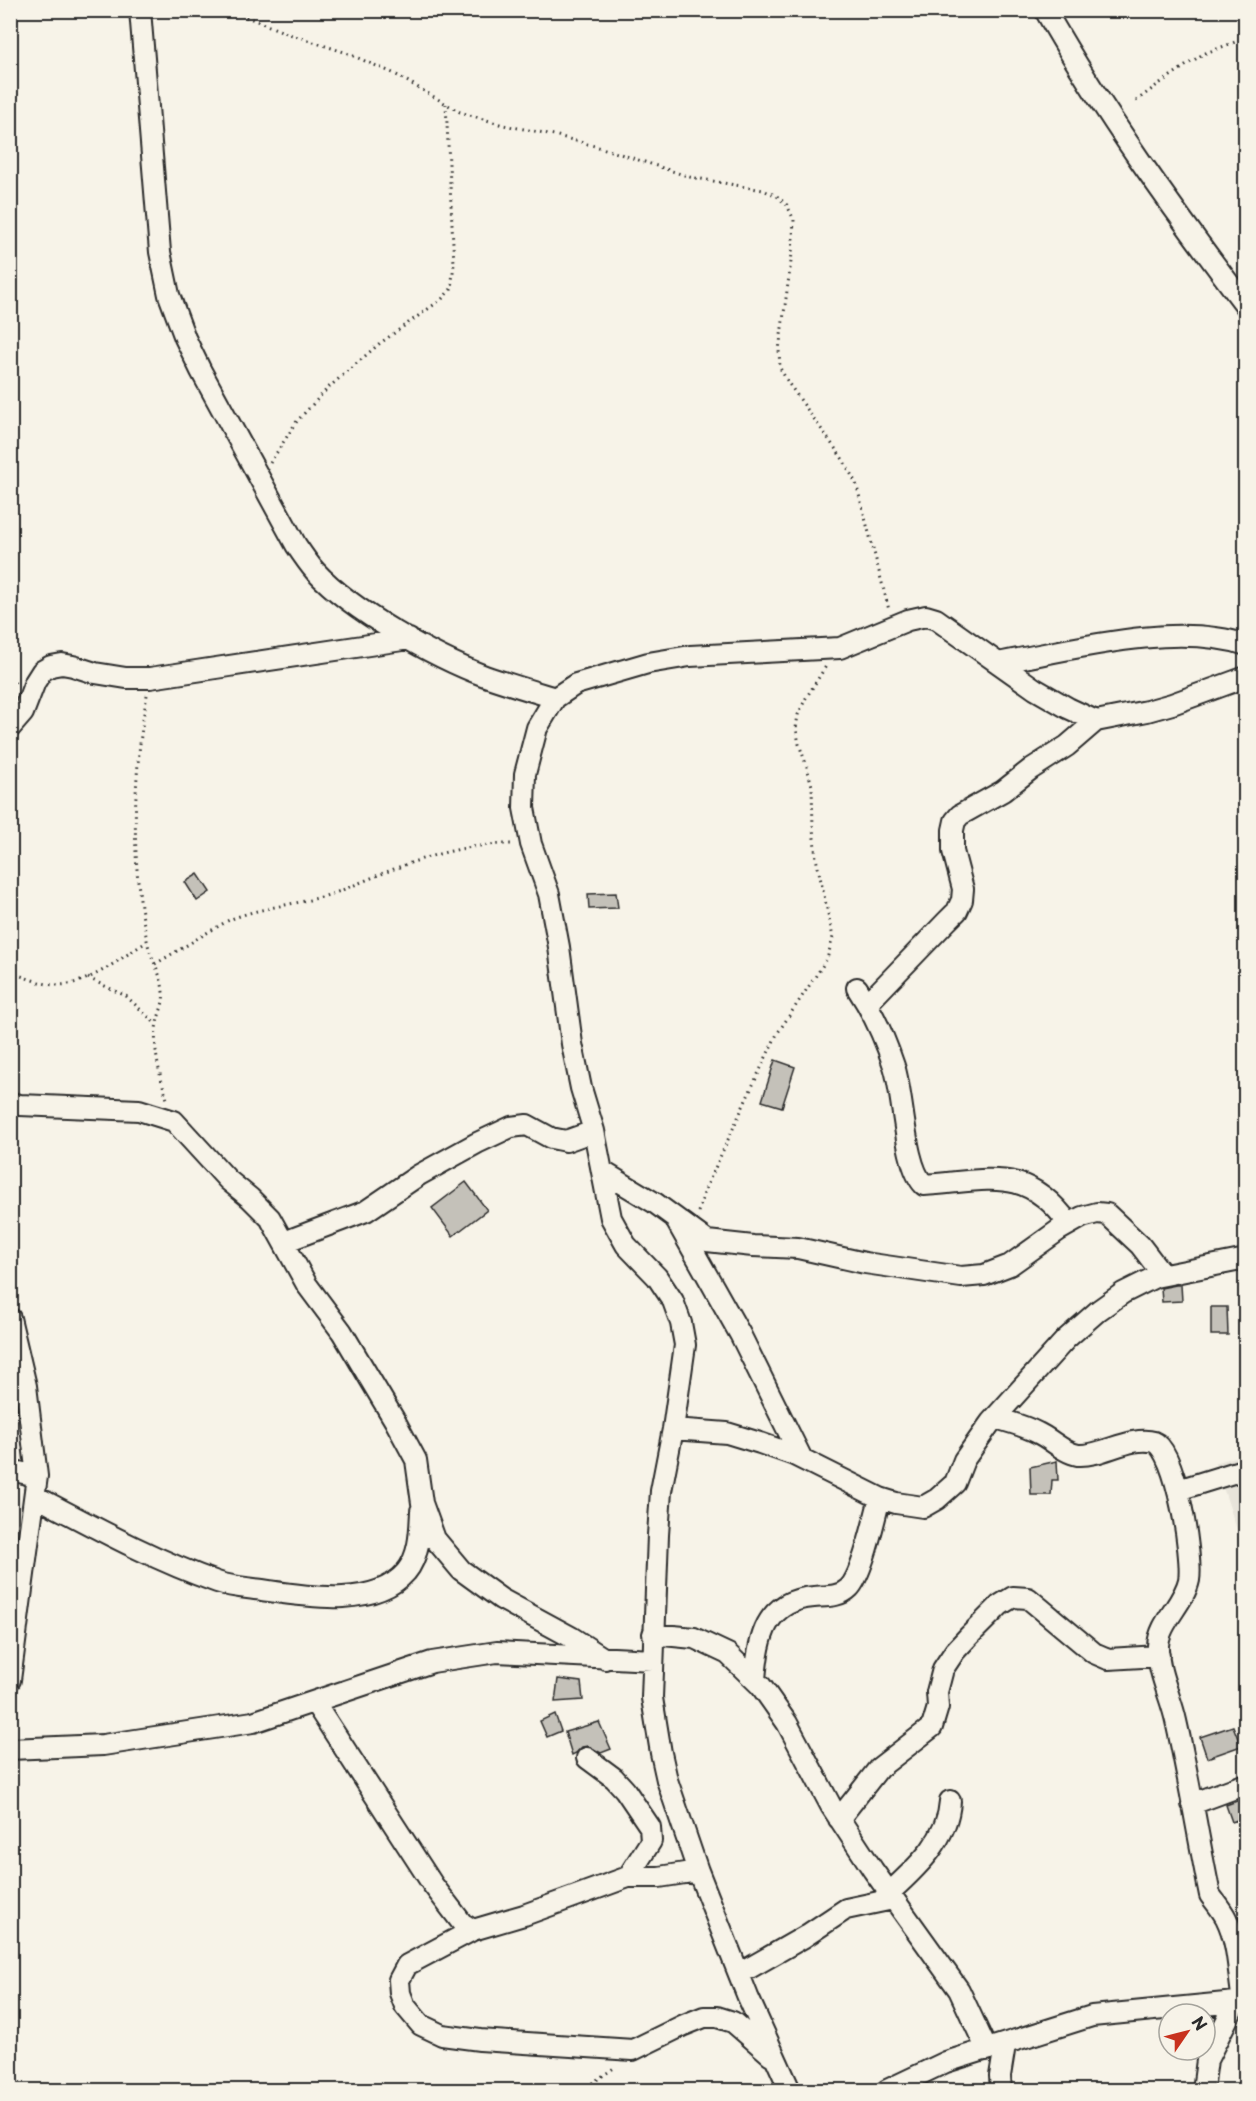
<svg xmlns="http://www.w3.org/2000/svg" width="1256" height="2101" font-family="'Playpen Sans',sans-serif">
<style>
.built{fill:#e8e4da}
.building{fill:#c4c1b9;stroke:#2b2b2b;stroke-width:1.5}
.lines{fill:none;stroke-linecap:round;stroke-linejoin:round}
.street-casing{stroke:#2b2b2b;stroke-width:24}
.path{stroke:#2b2b2b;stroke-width:3;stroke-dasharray:1.5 4.5;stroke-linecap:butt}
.street{stroke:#f7f3e8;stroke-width:20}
</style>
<rect width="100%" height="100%" fill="#f7f3e8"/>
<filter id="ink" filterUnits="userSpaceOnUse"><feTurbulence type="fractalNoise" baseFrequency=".0167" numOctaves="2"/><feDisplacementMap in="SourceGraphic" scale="12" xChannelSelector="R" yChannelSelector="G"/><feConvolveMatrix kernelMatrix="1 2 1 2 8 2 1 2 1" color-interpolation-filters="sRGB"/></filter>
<g filter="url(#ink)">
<path class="built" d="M1245,1454V1554L1215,1463Z"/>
<path class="building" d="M198,874L210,892L197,901L185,882Z
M616,893L618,908L589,909L588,894Z
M775,1060L795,1067L782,1107L762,1101Z
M466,1182L487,1210L453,1236L432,1208Z
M1176,1285H1181L1182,1301L1162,1302L1161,1288Z
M1211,1307H1227L1228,1335H1211Z
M1057,1461L1058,1480H1052L1051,1495H1031L1030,1467Z
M558,1679L581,1682L583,1700L555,1702Z
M555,1714L561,1731L547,1737L540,1721Z
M599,1722L611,1749L601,1753L588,1746L582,1747L576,1753L572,1755L565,1732Z
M1233,1726L1241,1746L1207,1758L1200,1737Z
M1245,1798V1817L1232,1822L1226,1805Z"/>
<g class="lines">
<defs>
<path id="street" d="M140,10L160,252L169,295L185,338L201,371L296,545C302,554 308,563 315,571C352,611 434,657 485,676C508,684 532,691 555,698
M1045,10C1104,114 1174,211 1246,306
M998,663C1070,650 1175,621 1246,645
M10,728L23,713L35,682L42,671L51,666L62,664L73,666L95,673L126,678H150L409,639
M857,988C873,1012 885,1039 894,1066C904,1096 904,1165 924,1185C988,1181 1026,1164 1069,1224
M867,1004L946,922L957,911L962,900L963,889L953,851V830L955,821L960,815L1003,791L1031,769L1067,746L1096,721
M10,1103L20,1105L139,1110L174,1121L228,1180L250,1198L270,1218L307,1285L342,1332L395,1421L416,1460L422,1503L435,1539L461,1570L501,1599L571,1637L605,1659
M602,1171L655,1203L707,1241L753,1246L798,1248L865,1263L961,1277L984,1275L1010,1265L1059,1230L1082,1217L1097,1213L1107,1214L1140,1245L1163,1275
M677,1222L740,1334L802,1459
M284,1242L366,1211L419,1175L477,1143L511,1127L527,1125L551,1138L566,1141L594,1131
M10,1318L26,1386L37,1476L10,1680
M995,1418C1010,1422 1025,1426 1038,1433C1051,1439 1064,1453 1078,1455C1100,1457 1132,1435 1154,1442C1176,1450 1193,1558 1189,1580C1184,1604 1159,1622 1158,1646C1157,1671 1171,1697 1176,1721C1189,1778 1198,1837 1210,1895C1216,1903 1222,1910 1226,1918C1239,1944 1238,1974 1243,2001
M673,1429L727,1433L760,1443L794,1455L880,1498L896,1503L923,1507L937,1499L955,1483L964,1460L991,1422L1066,1339L1099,1310L1123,1293L1155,1277L1246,1259
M10,1470L37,1476
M1178,1490L1246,1469
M35,1496C94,1527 154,1560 217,1582C231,1587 248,1588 262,1590C304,1596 374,1609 406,1572C420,1555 420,1531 421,1511
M653,1634L694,1638L728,1654L761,1686L787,1723L831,1806L873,1870L959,1990L987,2050
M755,1680C758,1639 765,1600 814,1597C826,1596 840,1597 849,1588C863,1574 874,1519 880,1498
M315,1703L433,1885L462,1923L473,1930L524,1915L628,1877H659L698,1871
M10,1749L103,1745L253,1722L432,1662L497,1652L653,1660
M587,1758L614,1778L625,1790L650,1827L651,1841L628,1877
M1192,1804L1246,1784
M839,1819L879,1768L932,1727L938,1707L937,1692L943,1669L955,1651L969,1636L1000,1605L1013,1597L1028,1598L1094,1653L1108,1659L1159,1656
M889,1893C916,1868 948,1840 950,1801
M473,1930L407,1965L399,1980L400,1993L405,2006L421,2025L442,2035L480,2040L633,2050L684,2025L704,2017H717L733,2022L771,2055
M739,1974L804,1937L846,1909L893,1899
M790,2090L748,1997L698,1871L667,1780L661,1753L652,1698L658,1535L661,1491L673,1429L685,1345L681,1323L673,1301L657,1277L626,1245L611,1218L594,1131L581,1088L572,1044L559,947L549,894L531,844L524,808L525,774L537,728L555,698L576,684L648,663L690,656L840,648L908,620L926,616L936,619L1035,689L1068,708L1096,721L1147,711L1172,704L1246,677
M887,2090L946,2062L1092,2016L1246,2001
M1001,2090L1000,2076L1005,2045
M1203,2090L1207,2060L1236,2002"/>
</defs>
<use href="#street" class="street-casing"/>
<path class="path" d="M229,10L289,34L344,52L393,73L460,112L503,125L554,135L602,148L690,177L763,190L777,196L787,205L794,220L792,254L779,350L780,368L789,384L842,458L856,483L889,610
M1136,101L1156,86L1203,54L1246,38
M270,463L297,421L328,388L379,344L442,299L451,289L454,264L446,104
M10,671L15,683
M147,695C133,775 130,861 147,940C150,958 162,974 163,992C165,1002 159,1013 157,1023C152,1048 160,1076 167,1099
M155,964C174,953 192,942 210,931C218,927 226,921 234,918C269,905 306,904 340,891C398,867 450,843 515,844
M10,972C25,977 40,984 55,985C90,986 119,958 147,942
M88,978L126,996L156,1024
M698,1212L705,1190L752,1087L777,1034L827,959L833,937L816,858L813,828L812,786L807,767L799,744L796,728L798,715L806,698L826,666
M582,2090L614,2068"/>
<use href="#street" class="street"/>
</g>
</g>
<rect width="1256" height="2101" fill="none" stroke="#f7f3e8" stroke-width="36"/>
<rect x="18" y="18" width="1220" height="2065" fill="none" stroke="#2b2b2b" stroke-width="2" filter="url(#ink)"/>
<g transform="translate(1187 2032) rotate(55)"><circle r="28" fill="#f7f3e8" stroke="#a5a39c" stroke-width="1.5"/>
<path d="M0-4.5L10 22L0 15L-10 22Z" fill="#c8321e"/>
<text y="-9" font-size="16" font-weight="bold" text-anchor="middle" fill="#2b2b2b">N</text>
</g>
</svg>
